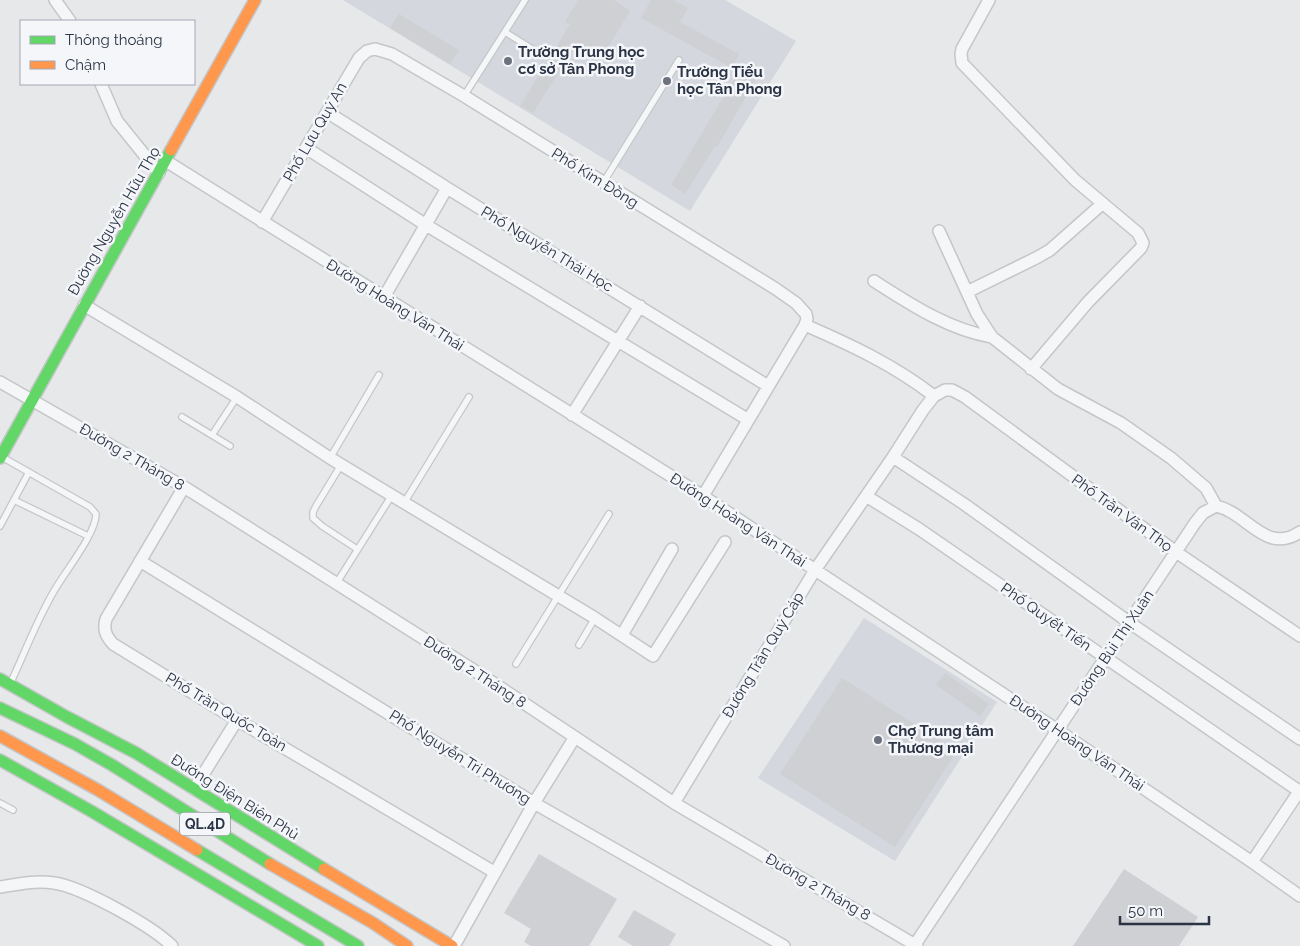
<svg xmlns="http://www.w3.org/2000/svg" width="1300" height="946" font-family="Raleway,sans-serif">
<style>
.built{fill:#d4d7dd}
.building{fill:#ced0d3}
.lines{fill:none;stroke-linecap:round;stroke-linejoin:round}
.lane-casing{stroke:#c4c6c8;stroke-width:8}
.street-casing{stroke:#c4c6c8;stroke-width:14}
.fast-casing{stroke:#c4c6c8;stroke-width:14}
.slow-casing{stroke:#c4c6c8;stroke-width:14}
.lane{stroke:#f5f6f7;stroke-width:5.5}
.street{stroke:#f5f6f7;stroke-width:11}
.fast{stroke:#63d668;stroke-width:11}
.slow{stroke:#ff974d;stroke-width:11}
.poi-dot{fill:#6c737f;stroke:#f4f6f9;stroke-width:2}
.labels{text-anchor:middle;stroke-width:5;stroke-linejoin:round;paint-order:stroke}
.shield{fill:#f4f6f9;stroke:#676e7b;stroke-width:1}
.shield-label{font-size:14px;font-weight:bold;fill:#2b3445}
.poi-label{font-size:15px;font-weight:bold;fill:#2b3445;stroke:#f4f6f9;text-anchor:start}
.street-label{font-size:15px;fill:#2b3445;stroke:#f4f6f9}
</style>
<rect width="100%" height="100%" fill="#e6e8ea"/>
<path class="built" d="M343,0H725L796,41L690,211Z
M864,618L997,702L895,861L758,778Z"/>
<path class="building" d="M578,0H614L630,11L598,64L573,50L533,113L520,106L570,24L565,22Z
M651,0H673L688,8L680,22L739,54L732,68L641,18Z
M399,14L459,50L450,64L390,28Z
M739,71L755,81L717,147L715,146L685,194L671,185Z
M945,673L989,704L980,716L936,685Z
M842,678L957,751L895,847L780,774Z
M539,854L617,899L589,946H531L524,942L531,929L504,913Z
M1124,869L1198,917L1179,946H1073Z
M634,910L676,934L669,946H633L618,937Z"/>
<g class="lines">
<defs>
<path id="lane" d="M505,32L537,52
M464,96L525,0
M603,183L679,60
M182,417L230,446
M212,435L237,397
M2,457L90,507L96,514C96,534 64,573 54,591C37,620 25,652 11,682
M330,458L379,375
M341,465L316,506L313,512V518L322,526L357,549
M14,500L88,536
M404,503L469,397
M0,526L29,472
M336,584L392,495
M579,645L595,618
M516,664L609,514
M0,803L13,810"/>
<path id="street" d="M55,0L70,21
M989,0L962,49L961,54L962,63L1075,180L1138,233L1143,243L1141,248L1088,302L1031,369
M101,84L117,121L159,173
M327,112L447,188L768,386
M306,148L426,225L747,419
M166,161L703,496L1056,729L1252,862L1300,896
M262,222L359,58L367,51L375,49L392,54L464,96L776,289L796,303L806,314L807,319L805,325L703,496
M939,231L977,314L992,337L1058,389L1121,423L1171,458L1206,488L1216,506
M874,281C910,304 949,330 992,337
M967,292L1038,257L1050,250L1102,204
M384,297L447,188
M84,305L237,397L330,458L595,618L653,656L725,542
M805,325C851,345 894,365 934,396
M0,382L184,487L486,678L674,803L917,946
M572,415L640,306
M893,457L964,504L1130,623L1300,739
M184,487L106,619C103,630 106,636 113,644L237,720L494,872
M866,496L919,529L1299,791
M1216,506C1248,513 1265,555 1300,532
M140,561L534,803L784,946
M622,635L672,549
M194,789L237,720
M674,803L815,570L893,457L923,410L934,396L945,390H952L965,397L1176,552L1300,636
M1252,862L1300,790
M0,887C18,884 36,880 54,883C82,887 152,926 172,946
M454,946L534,803L575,737
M914,946L1195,523L1203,513L1216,506"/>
<path id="fast" d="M0,458L171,150
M0,679L67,717L136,753L324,869
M0,708L75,744L112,765L270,864
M0,760L91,811L318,946
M197,850L358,946"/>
<path id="slow" d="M171,150L255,0
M0,736L98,790L197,850
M270,864L373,923L407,946
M324,869L452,946"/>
</defs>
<use href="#lane" class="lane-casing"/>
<use href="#street" class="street-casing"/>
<use href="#fast" class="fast-casing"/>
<use href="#slow" class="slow-casing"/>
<use href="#lane" class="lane"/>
<use href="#street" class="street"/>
<use href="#fast" class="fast"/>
<use href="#slow" class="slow"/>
</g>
<g class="poi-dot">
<circle cx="508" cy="61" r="5"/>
<circle cx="667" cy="81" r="5"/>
<circle cx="878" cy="740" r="5"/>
</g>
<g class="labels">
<rect class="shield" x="180" y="812.5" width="50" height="23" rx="4"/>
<g class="shield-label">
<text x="205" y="829">QL.4D</text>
</g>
<g class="poi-label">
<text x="518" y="57">Trường Trung học<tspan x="518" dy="17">cơ sở Tân Phong</tspan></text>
<text x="677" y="77">Trường Tiểu<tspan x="677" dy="17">học Tân Phong</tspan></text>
<text x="888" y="736">Chợ Trung tâm<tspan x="888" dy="17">Thương mại</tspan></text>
</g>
<g class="street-label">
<text transform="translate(315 132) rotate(-60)" y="5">Phố Lưu Quý An</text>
<text transform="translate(595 178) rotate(32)" y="5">Phố Kim Đồng</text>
<text transform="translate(114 221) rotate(-60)" y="5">Đường Nguyễn Hữu Thọ</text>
<text transform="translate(547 249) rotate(31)" y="5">Phố Nguyễn Thái Học</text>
<text transform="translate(395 305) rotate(32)" y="5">Đường Hoàng Văn Thái</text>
<text transform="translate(132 457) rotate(30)" y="5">Đường 2 Tháng 8</text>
<text transform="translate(1122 513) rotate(36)" y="5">Phố Trần Văn Thọ</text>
<text transform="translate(738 520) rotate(33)" y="5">Đường Hoàng Văn Thái</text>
<text transform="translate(1046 617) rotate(35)" y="5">Phố Quyết Tiến</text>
<text transform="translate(1112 648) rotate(-56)" y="5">Đường Bùi Thị Xuân</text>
<text transform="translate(763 655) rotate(-59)" y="5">Đường Trần Quý Cáp</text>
<text transform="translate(475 672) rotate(33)" y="5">Đường 2 Tháng 8</text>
<text transform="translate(226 712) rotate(31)" y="5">Phố Trần Quốc Toản</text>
<text transform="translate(1077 743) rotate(34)" y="5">Đường Hoàng Văn Thái</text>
<text transform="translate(460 757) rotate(32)" y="5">Phố Nguyễn Tri Phương</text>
<text transform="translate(235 797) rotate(32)" y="5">Đường Điện Biên Phủ</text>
<text transform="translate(818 887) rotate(30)" y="5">Đường 2 Tháng 8</text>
</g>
</g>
<rect x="20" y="20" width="175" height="65" fill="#f4f6f9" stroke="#a4a8b1"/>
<rect x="30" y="36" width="25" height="8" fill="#63d668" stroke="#a4a8b1"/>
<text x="65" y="45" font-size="15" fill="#2b3445">Thông thoáng</text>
<rect x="30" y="61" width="25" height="8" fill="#ff974d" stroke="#a4a8b1"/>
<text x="65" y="70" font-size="15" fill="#2b3445">Chậm</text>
<path d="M1120 916v8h89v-8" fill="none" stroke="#2b3445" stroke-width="2.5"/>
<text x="1128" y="916" font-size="15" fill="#2b3445" stroke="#f4f6f9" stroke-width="4" paint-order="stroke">50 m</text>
</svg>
